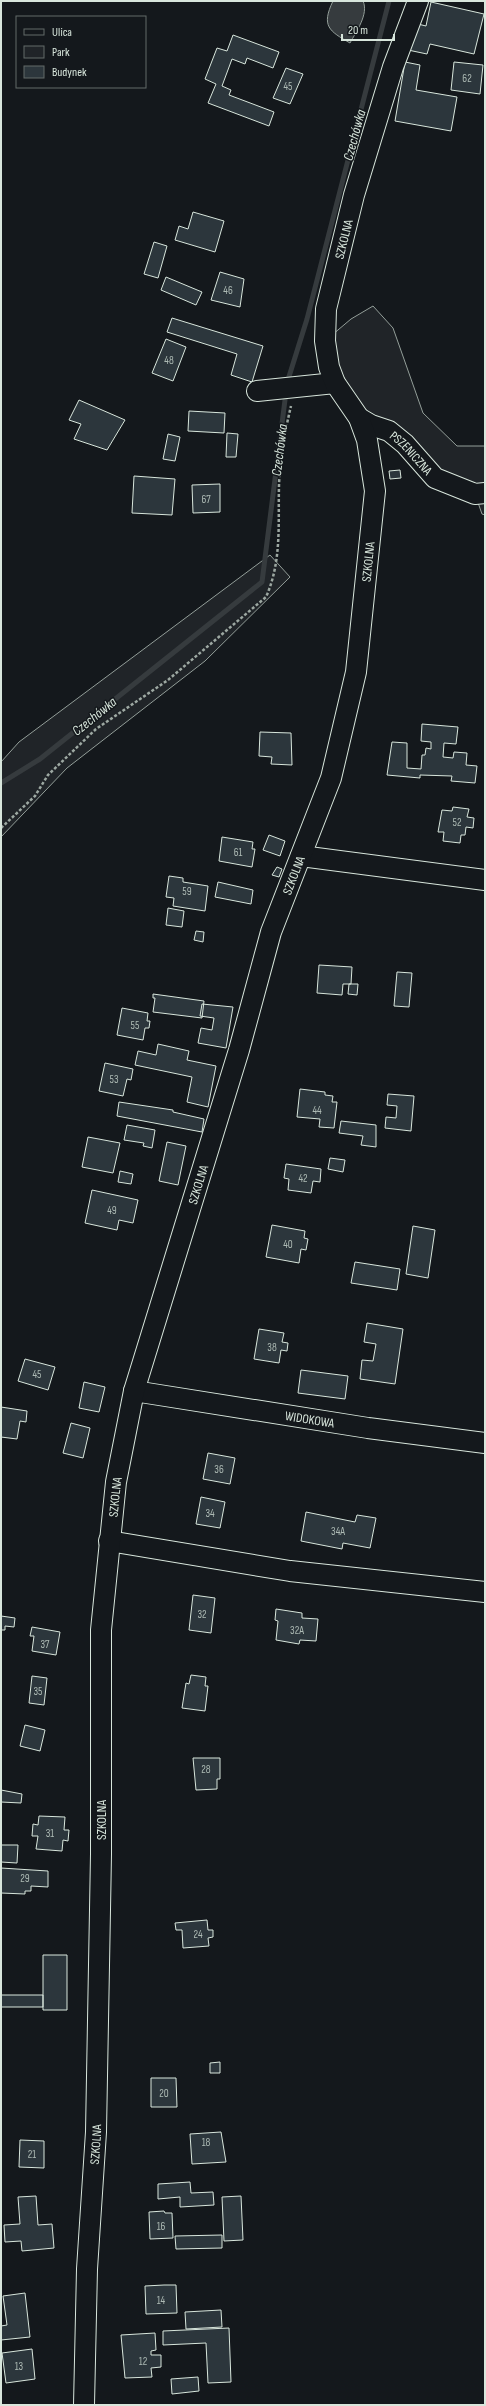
<svg xmlns="http://www.w3.org/2000/svg" width="486" height="2406" font-family="'Sofia Sans Condensed',sans-serif">
<style>
.green{fill:#202428;stroke:#939e99}
.water{fill:#363b3e;stroke:#939e99}
.lines{fill:none;stroke-linecap:round;stroke-linejoin:round}
.stream{stroke:#363b3e;stroke-width:5}
.building{fill:#2c363c;stroke:#d8e6dc}
.minor-casing{stroke:#d8e6dc;stroke-width:22}
.path{stroke:#9da8a2;stroke-width:2.5;stroke-dasharray:3 2;stroke-linecap:butt}
.minor{stroke:#14181c;stroke-width:20}
.labels{text-anchor:middle;stroke-width:3;stroke-linejoin:round;paint-order:stroke}
.number-label{font-size:11px;fill:#adbab4}
.street-label{font-size:13px;fill:#d8e6dc;stroke:#14181c}
.water-label{font-size:14px;font-style:italic;fill:#d8e6dc;stroke:#14181c}
</style>
<rect width="100%" height="100%" fill="#14181c"/>
<path class="green" d="M373,306L393,328L423,413L457,446H485V515L482,514L475,494L436,471L370,416L336,368L332,335L351,319Z
M270,555L290,577L205,661L67,768L1,837V762L19,742Z"/>
<path class="water" d="M333,1H363C369,14 356,32 350,43C329,31 321,26 333,1Z"/>
<g class="lines">
<path class="stream" d="M287,383L307,319L389,1
M1,783L40,759L262,582L286,392"/>
</g>
<path class="building" d="M431,2L484,14L474,54L430,44L427,54L408,50L418,24L426,26Z
M233,35L279,52L273,68L247,58L245,64L232,59L222,86L231,90L229,95L274,112L269,126L208,103L216,84L205,79L217,48L227,51Z
M405,62L420,65L416,90L457,97L451,131L395,121Z
M454,62L483,65L480,94L451,90Z
M286,68L303,74L290,104L273,98Z
M193,212L224,221L215,252L175,240L179,226L188,229Z
M154,242L167,246L158,278L144,274Z
M220,272L244,279L240,307L211,300Z
M166,277L202,292L196,305L161,290Z
M172,318L263,346L252,382L231,375L237,354L167,332Z
M166,339L186,347L173,381L152,373Z
M79,400L125,420L107,450L74,439L81,424L69,420Z
M189,411L225,413L224,433L188,431Z
M227,433L238,434L236,457H226Z
M168,434L180,437L175,461L163,459Z
M400,470L401,478L390,479L389,471Z
M134,476L175,479L172,515L132,513Z
M220,484V512L193,513L192,485Z
M422,724L458,727L456,744L444,743L443,757L453,758L454,752L467,753L466,765L477,766L475,783L451,781L452,776L420,775V778L387,775L392,742L407,743V768L421,769L422,755H425L426,748L431,749V742L421,741Z
M260,732L291,733L292,765L271,764L272,757L259,756Z
M453,807L469,809L467,817L474,818L473,828L466,827L465,835H461L460,843L443,841L444,832H438L442,810L452,811Z
M269,835L285,841L280,856L263,850Z
M222,837L253,842L252,849H255L252,867L219,861Z
M277,867L282,869L279,877L272,875Z
M169,876L183,878V882L208,886L205,911L173,906L174,898L166,897Z
M218,882L253,890L251,904L215,897Z
M168,908L184,911L182,927L166,925Z
M196,931L204,932L203,942L194,940Z
M319,965L352,967L351,984H343L342,995L317,993Z
M397,972L412,973L409,1007L394,1006Z
M349,984H358L357,995L348,994Z
M153,994L204,1001L202,1018L153,1012L155,998H153Z
M202,1004L233,1007L226,1048L198,1043L201,1028L212,1030L214,1018L200,1016Z
M122,1008L148,1013L147,1021H150L149,1028H145L143,1040L117,1035Z
M158,1044L189,1051L187,1060L216,1066L208,1107L187,1102L192,1077L135,1065L138,1051L156,1055Z
M105,1063L133,1069L131,1080L127,1079L123,1096L99,1091Z
M300,1089L325,1092V1095L333,1096L332,1102H337L334,1128L319,1127L320,1119L297,1117Z
M388,1094L414,1096L411,1131L385,1128L386,1117L396,1118L397,1106L387,1105Z
M119,1102L173,1110V1112L204,1119L202,1132L117,1116Z
M341,1121L376,1125V1147L361,1145L363,1136L339,1133Z
M127,1125L155,1130L152,1148L143,1146L144,1143L124,1140Z
M88,1137L120,1143L113,1173L82,1167Z
M167,1142L186,1146L178,1185L159,1181Z
M330,1158L345,1160L343,1172L328,1169Z
M286,1164L321,1169L320,1182L313,1181L311,1193L288,1190L289,1179L284,1178Z
M120,1171L133,1174L131,1184L118,1182Z
M92,1190L138,1200L133,1223L119,1220L117,1230L85,1223Z
M272,1225L305,1231L304,1238L308,1239L306,1250L301,1249L299,1263L266,1257Z
M413,1226L435,1230L428,1278L406,1274Z
M355,1262L400,1269L397,1290L351,1283Z
M367,1323L403,1329L395,1384L360,1379L362,1360L373,1361L376,1344L364,1342Z
M259,1329L284,1333L282,1342L288,1343L287,1351L281,1350L279,1363L254,1359Z
M25,1359L55,1367L48,1390L18,1381Z
M301,1370L348,1376L345,1399L298,1393Z
M84,1382L105,1387L99,1412L79,1408Z
M1,1407L27,1411L26,1422L20,1421L17,1439L1,1437Z
M71,1423L90,1428L83,1458L63,1453Z
M208,1453L235,1458L230,1484L203,1479Z
M201,1497L225,1502L220,1528L196,1524Z
M306,1512L355,1522L357,1515L376,1518L370,1548L343,1543L342,1549L301,1541Z
M193,1595L215,1598L211,1633L189,1630Z
M276,1609L302,1613V1618L318,1619L316,1641L300,1640L299,1644L276,1640L278,1621L275,1620Z
M1,1616L15,1618L14,1627L5,1626V1630H1Z
M32,1627L60,1632L56,1655L32,1651L34,1636H30Z
M191,1675L206,1677L205,1686H208L205,1711L182,1708L186,1683L189,1684Z
M32,1676L47,1678L44,1705L29,1703Z
M25,1725L45,1730L40,1751L20,1746Z
M193,1758H220V1779H217V1789L196,1790Z
M1,1790L22,1794L21,1803L1,1802Z
M39,1816L65,1817L64,1830H69L68,1841L63,1840L62,1851L36,1849L38,1836H32L33,1824L38,1825Z
M1,1845H18L17,1863L1,1862Z
M1,1868L48,1871V1887L31,1886V1891H25V1894L1,1893Z
M207,1920L208,1930H213V1937L208,1938L209,1946L183,1948L182,1930H176L175,1923Z
M43,1955H67V2010H43Z
M1,1995H43V2007H1Z
M220,2062V2073H210V2063Z
M151,2078H176L177,2107H151Z
M221,2132L226,2162L192,2164L190,2134Z
M20,2140L44,2141V2168L19,2167Z
M190,2182L191,2193L213,2192L214,2205L180,2207V2197L158,2199V2184Z
M36,2196L38,2225L52,2224L54,2248L22,2251L21,2241L5,2242L4,2225L20,2224L18,2197Z
M241,2196L243,2240L224,2241L222,2197Z
M164,2211L165,2213H172L173,2238L150,2239L149,2212Z
M222,2235V2248L176,2249L175,2236Z
M164,2285H176L177,2313L146,2314L145,2286Z
M25,2293L30,2337L1,2340V2326L7,2325L3,2296Z
M221,2310L222,2327L186,2329L185,2312Z
M229,2328L231,2382L208,2383L206,2343L163,2345V2331Z
M155,2333L156,2350L151,2351V2355H161V2367L151,2368L152,2377L125,2378L121,2335Z
M32,2349L35,2379L6,2383L2,2353Z
M198,2377L199,2391L172,2394L171,2379Z"/>
<g class="lines">
<defs>
<g id="minor">
<path d="M257,391L335,383"/>
<path id="s1" d="M359,418L371,425L389,431L405,444L435,478L475,494L485,493"/>
<path d="M301,856L485,880"/>
<path id="s2" d="M134,1391L368,1428L485,1443"/>
<path d="M109,1541L290,1571L485,1592"/>
<path id="s3" d="M84,2405L87,2269L96,2132L101,1854V1630L116,1482L134,1391L239,1050L271,932L331,778L356,672L375,491L367,440L359,418L335,383L329,367L325,341L326,309L354,195L393,67L418,1"/>
</g>
</defs>
<use href="#minor" class="minor-casing"/>
<path class="path" d="M1,828L35,796L48,775L96,729L168,680L266,597C282,561 278,524 279,485C280,459 285,431 291,406"/>
<use href="#minor" class="minor"/>
</g>
<g class="labels">
<g class="number-label">
<text x="467" y="82">62</text>
<text x="288" y="90">45</text>
<text x="228" y="294">46</text>
<text x="169" y="364">48</text>
<text x="206" y="503">67</text>
<text x="457" y="826">52</text>
<text x="238" y="856">61</text>
<text x="187" y="895">59</text>
<text x="135" y="1029">55</text>
<text x="114" y="1083">53</text>
<text x="317" y="1114">44</text>
<text x="303" y="1182">42</text>
<text x="112" y="1214">49</text>
<text x="288" y="1248">40</text>
<text x="272" y="1351">38</text>
<text x="37" y="1378">45</text>
<text x="219" y="1473">36</text>
<text x="210" y="1517">34</text>
<text x="338" y="1535">34A</text>
<text x="202" y="1618">32</text>
<text x="297" y="1634">32A</text>
<text x="45" y="1648">37</text>
<text x="38" y="1695">35</text>
<text x="206" y="1773">28</text>
<text x="50" y="1837">31</text>
<text x="25" y="1882">29</text>
<text x="198" y="1938">24</text>
<text x="164" y="2097">20</text>
<text x="206" y="2146">18</text>
<text x="32" y="2158">21</text>
<text x="161" y="2230">16</text>
<text x="161" y="2304">14</text>
<text x="143" y="2365">12</text>
<text x="19" y="2370">13</text>
</g>
<g class="street-label">
<text dy="5" stroke="none"><textPath href="#s3" startOffset="2217">SZKOLNA</textPath></text>
<text dy="5" stroke="none"><textPath href="#s1" startOffset="64">PSZENICZNA</textPath></text>
<text dy="5" stroke="none"><textPath href="#s3" startOffset="1881">SZKOLNA</textPath></text>
<text dy="5" stroke="none"><textPath href="#s3" startOffset="1557">SZKOLNA</textPath></text>
<text dy="5" stroke="none"><textPath href="#s3" startOffset="1233">SZKOLNA</textPath></text>
<text dy="5" stroke="none"><textPath href="#s2" startOffset="178">WIDOKOWA</textPath></text>
<text dy="5" stroke="none"><textPath href="#s3" startOffset="909">SZKOLNA</textPath></text>
<text transform="translate(101 1820) rotate(-90)" y="5">SZKOLNA</text>
<text dy="5" stroke="none"><textPath href="#s3" startOffset="261">SZKOLNA</textPath></text>
</g>
<g class="water-label">
<text transform="translate(354 135) rotate(-75)" y="5">Czechówka</text>
<text transform="translate(279 450) rotate(-83)" y="5">Czechówka</text>
<text transform="translate(94 716) rotate(-39)" y="5">Czechówka</text>
</g>
</g>
<rect width="486" height="2406" fill="none" stroke="#d8e6dc" stroke-width="4"/>
<rect x="16" y="16" width="130" height="72" fill="#14181c" stroke="#626a69"/>
<rect x="24" y="29" width="20" height="6" fill="#14181c" stroke="#626a69"/>
<text x="52" y="36" font-size="12" fill="#d8e6dc">Ulica</text>
<rect x="24" y="46" width="20" height="12" fill="#202428" stroke="#626a69"/>
<text x="52" y="56" font-size="12" fill="#d8e6dc">Park</text>
<rect x="24" y="66" width="20" height="12" fill="#2c363c" stroke="#626a69"/>
<text x="52" y="76" font-size="12" fill="#d8e6dc">Budynek</text>
<path d="M342 34v6h52v-6" fill="none" stroke="#d8e6dc" stroke-width="2"/>
<text x="348" y="34" font-size="12" fill="#d8e6dc" stroke="#14181c" stroke-width="3" paint-order="stroke">20 m</text>
</svg>
